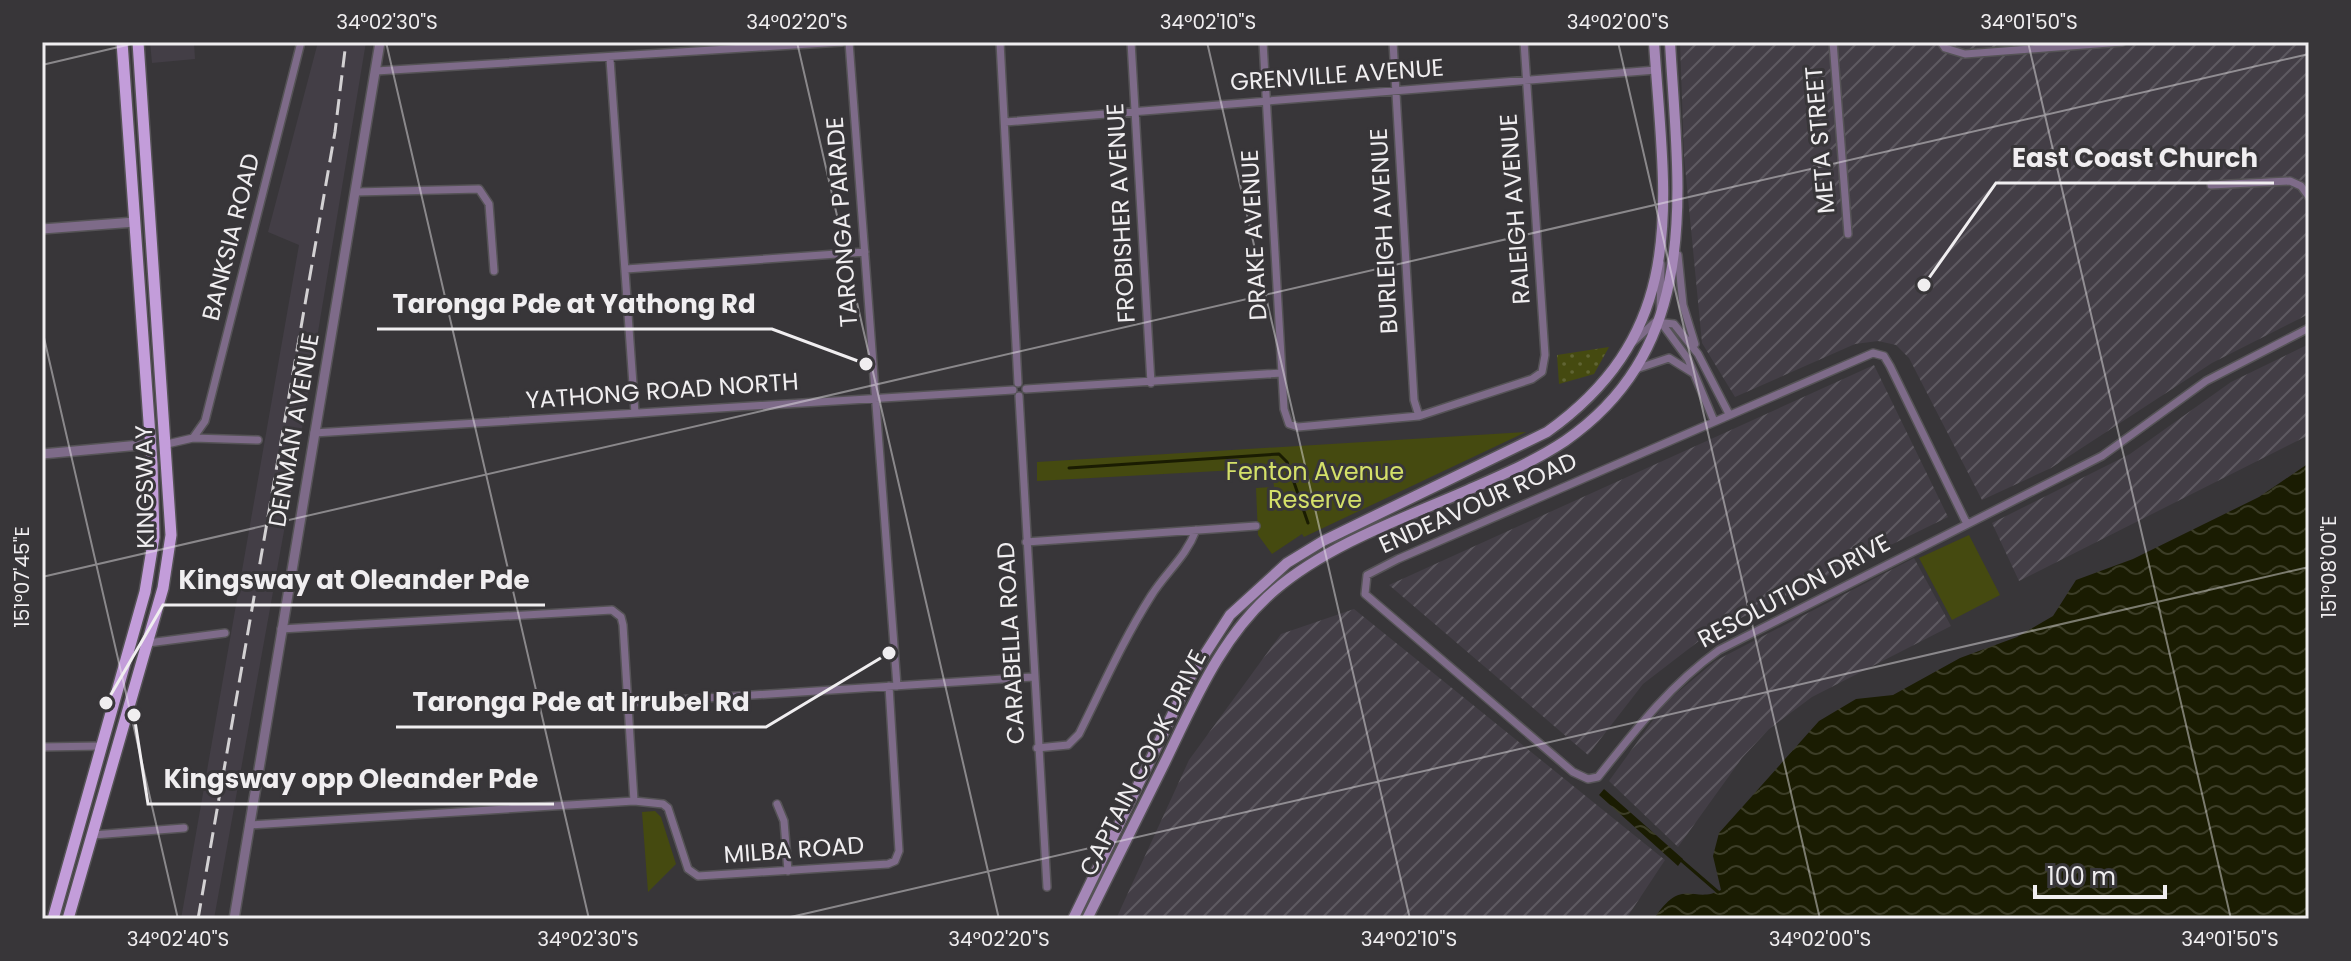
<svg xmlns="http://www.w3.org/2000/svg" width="2351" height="961" font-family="Poppins,sans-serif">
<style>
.built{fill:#433e46}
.industrial{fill:url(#industrial-furrows)}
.grass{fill:url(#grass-dots)}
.park{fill:#454a10}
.water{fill:url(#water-waves)}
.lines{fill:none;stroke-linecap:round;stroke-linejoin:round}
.stream{stroke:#1a1c02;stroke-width:3}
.minor-casing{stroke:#555356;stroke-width:10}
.tertiary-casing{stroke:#555356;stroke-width:12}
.secondary-casing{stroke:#555356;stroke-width:13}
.primary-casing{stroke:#555356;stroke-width:14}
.minor{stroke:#7e6b89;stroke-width:7}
.tertiary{stroke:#7e6b89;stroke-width:9}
.secondary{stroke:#a587b7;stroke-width:10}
.primary{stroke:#c39dda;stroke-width:11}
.rail{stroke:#d3d1d3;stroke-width:3;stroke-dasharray:16 8;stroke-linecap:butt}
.ticks{fill:none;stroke:#f0eef0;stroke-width:2;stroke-opacity:0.45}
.labels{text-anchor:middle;stroke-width:6;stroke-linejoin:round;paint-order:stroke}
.street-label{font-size:24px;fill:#f0eef0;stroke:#383639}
.park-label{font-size:24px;fill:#d4e069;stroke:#383639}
.leader{fill:none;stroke:#f0eef0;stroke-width:3}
.callout-dot{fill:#f0eef0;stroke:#383639;stroke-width:3}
.callout-label{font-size:26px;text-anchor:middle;font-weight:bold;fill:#f0eef0;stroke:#383639;stroke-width:6;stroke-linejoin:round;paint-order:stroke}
.neatline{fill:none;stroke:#f0eef0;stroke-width:3}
.ticks-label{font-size:20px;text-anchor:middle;fill:#f0eef0}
</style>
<defs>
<pattern id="industrial-furrows" width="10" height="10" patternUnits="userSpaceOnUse" patternTransform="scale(2)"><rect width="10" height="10" fill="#433e46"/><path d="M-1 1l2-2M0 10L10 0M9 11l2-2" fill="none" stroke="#5e5a61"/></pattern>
<pattern id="grass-dots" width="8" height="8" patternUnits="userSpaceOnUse" patternTransform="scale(2)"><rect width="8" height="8" fill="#454a10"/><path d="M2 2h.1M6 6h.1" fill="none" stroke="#606433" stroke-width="1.8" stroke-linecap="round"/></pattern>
<pattern id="water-waves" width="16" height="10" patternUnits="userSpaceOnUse" patternTransform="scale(2)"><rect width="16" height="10" fill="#1a1c02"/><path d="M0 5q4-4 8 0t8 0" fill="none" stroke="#3c3d27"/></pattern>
</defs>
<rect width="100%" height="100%" fill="#383639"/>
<path class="built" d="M150,42H194L195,59L152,63Z
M318,42H366L297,459L214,919H181L299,245L268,232Z"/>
<path class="industrial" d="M1680,42H2309V314L2212,363L2051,468L1982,500L1909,358L1896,345L1878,341L1855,344L1735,397L1702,343L1684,156Z
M2309,344V435L2019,581L1992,523L2130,454L2231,382Z
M1874,365L1948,517L1708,634L1643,684L1588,755L1389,585Z
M1914,558L1951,626L1812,697L1769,729L1742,758L1678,847L1609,781L1666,702L1715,661Z
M1354,609L1665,860L1626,919H1116L1189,760L1281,634Z"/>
<path class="grass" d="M1609,347L1594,374L1559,384L1557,355Z"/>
<path class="park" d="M1526,432L1304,537L1302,534L1272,554L1258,535L1256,488L1274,487L1272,468L1037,481V462Z
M1969,535L2000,595L1952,620L1919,558Z
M655,811L661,817L676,864L648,892L642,812Z"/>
<path class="water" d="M2309,463V919H1654C1683,875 1693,905 1721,890L1713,856L1719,833L1819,721L1856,699L1893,695L1960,658L2017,637L2053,616L2076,580L2133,559L2259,497Z
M1604,789L1683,859L1678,866L1599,795Z"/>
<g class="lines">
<path class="stream" d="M1069,468L1279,454L1287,462L1308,523
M1681,860L1718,892"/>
<defs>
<path id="minor" d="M849,42L897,686
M1000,42L1018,383
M1131,42L1151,383
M1263,42L1284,409L1289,424L1298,427L1419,416L1532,379L1542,372L1545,355L1524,42
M1393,42L1414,400L1419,416
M1833,42L1848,234
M1941,42L1945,48L1965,54L2122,42
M610,59L635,413
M376,71L842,42
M1005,122L1656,70
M2211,185L2290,181L2301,186L2309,197
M355,192L479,189L489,204L494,271
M1678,255L1683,305L1695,344
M1661,264L1660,321L1688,359L1714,421
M626,269L865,252
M1632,343L1655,322L1674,324L1698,354L1729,414
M1636,369L1669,358L1693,373
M1026,389L1282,373
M1019,396L1047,887
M314,433L1013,390
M193,438L205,421L301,42
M167,444L193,438L258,440
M1967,524L1890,366L1884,356L1873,353L1398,559L1367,575L1365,594L1573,772L1588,779L1598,777C1636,729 1670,685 1719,650L2102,456L2206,381L2309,328
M1026,542L1256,526
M281,629L612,610L621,617L623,625L634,801
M148,643L225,633
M629,703L1033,677
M42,747L101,746
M1037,748L1068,745L1079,734C1102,688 1123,640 1151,596C1166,572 1186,557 1196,530
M777,804L784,821L788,871
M249,825L634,801L663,804L668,808L688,869L698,876L888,864L895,861L899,851L889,686
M93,835L184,828"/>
<path id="tertiary" d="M42,229L135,222
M42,454L151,444
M234,919L380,42"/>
<path id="secondary" d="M1073,919L1192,674L1230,615L1287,563L1323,541L1547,432C1693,328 1664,199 1654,42
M1087,919C1113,867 1139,814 1165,762C1195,700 1222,635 1275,590C1329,544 1404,518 1468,490C1502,475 1535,461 1565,441C1705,344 1678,188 1670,42"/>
<path id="primary" d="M53,919L145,592L154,537L152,464L122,42
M68,919L163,588L171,535L138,42"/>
</defs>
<use href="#minor" class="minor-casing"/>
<use href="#tertiary" class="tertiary-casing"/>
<use href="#secondary" class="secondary-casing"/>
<use href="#primary" class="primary-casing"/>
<use href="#minor" class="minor"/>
<use href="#tertiary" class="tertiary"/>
<use href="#secondary" class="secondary"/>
<use href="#primary" class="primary"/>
<path class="rail" d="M198,919L335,132L346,42"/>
</g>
<path class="ticks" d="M386,42L589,919M797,42L999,919M1207,42L1410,919M1618,42L1820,919M2028,42L2231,919M42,65L140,42M42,329L178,919M42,577L2309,54M782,919L2309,567"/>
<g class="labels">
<g class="street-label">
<text transform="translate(1337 75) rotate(-4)" y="8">GRENVILLE AVENUE</text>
<text transform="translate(1820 140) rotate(-95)" y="8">META STREET</text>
<text transform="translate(1515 209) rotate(-94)" y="8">RALEIGH AVENUE</text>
<text transform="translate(1121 213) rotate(-93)" y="8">FROBISHER AVENUE</text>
<text transform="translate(842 222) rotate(-94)" y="8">TARONGA PARADE</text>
<text transform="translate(1384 231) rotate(-93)" y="8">BURLEIGH AVENUE</text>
<text transform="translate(1254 235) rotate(-93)" y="8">DRAKE AVENUE</text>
<text transform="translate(231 237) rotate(-76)" y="8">BANKSIA ROAD</text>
<text transform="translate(662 391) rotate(-4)" y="8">YATHONG ROAD NORTH</text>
<text transform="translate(294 430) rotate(-80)" y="8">DENMAN AVENUE</text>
<text transform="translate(145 487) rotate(-91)" y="8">KINGSWAY</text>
<text transform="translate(1478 503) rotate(-24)" y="8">ENDEAVOUR ROAD</text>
<text transform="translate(1794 591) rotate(-28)" y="8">RESOLUTION DRIVE</text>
<text transform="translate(1011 643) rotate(-93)" y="8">CARABELLA ROAD</text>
<text transform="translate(1143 763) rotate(-63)" y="8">CAPTAIN COOK DRIVE</text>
<text transform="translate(794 850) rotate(-4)" y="8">MILBA ROAD</text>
</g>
<g class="park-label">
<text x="1315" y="480">Fenton Avenue<tspan x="1315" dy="28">Reserve</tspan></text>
</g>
</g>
<path class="leader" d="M1924 285L1996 183H2274M866 364L772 329H377M106 703L163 605H545M889 653L766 727H396M134 715L148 804H554"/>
<g class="callout-dot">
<circle cx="1924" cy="285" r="8"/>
<circle cx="866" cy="364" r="8"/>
<circle cx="106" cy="703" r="8"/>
<circle cx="889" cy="653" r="8"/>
<circle cx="134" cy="715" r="8"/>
</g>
<g class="callout-label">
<text x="2135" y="167">East Coast Church</text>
<text x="574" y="313">Taronga Pde at Yathong Rd</text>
<text x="354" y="589">Kingsway at Oleander Pde</text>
<text x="581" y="711">Taronga Pde at Irrubel Rd</text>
<text x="351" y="788">Kingsway opp Oleander Pde</text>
</g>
<rect width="2351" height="961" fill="none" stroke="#383639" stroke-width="88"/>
<path d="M2035 885v12h130v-12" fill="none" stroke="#f0eef0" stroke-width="4"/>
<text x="2047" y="885" font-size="24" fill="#f0eef0" stroke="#383639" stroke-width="6" paint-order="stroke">100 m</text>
<rect x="44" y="44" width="2263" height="873" class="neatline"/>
<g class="ticks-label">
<text x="387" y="29">34°02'30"S</text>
<text x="797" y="29">34°02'20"S</text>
<text x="1208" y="29">34°02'10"S</text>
<text x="1618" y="29">34°02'00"S</text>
<text x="2029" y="29">34°01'50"S</text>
<text transform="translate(2329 567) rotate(-90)" y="7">151°08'00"E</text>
<text transform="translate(22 577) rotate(-90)" y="7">151°07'45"E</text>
<text x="178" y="946">34°02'40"S</text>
<text x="588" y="946">34°02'30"S</text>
<text x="999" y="946">34°02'20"S</text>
<text x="1409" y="946">34°02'10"S</text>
<text x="1820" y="946">34°02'00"S</text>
<text x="2230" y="946">34°01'50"S</text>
</g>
</svg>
